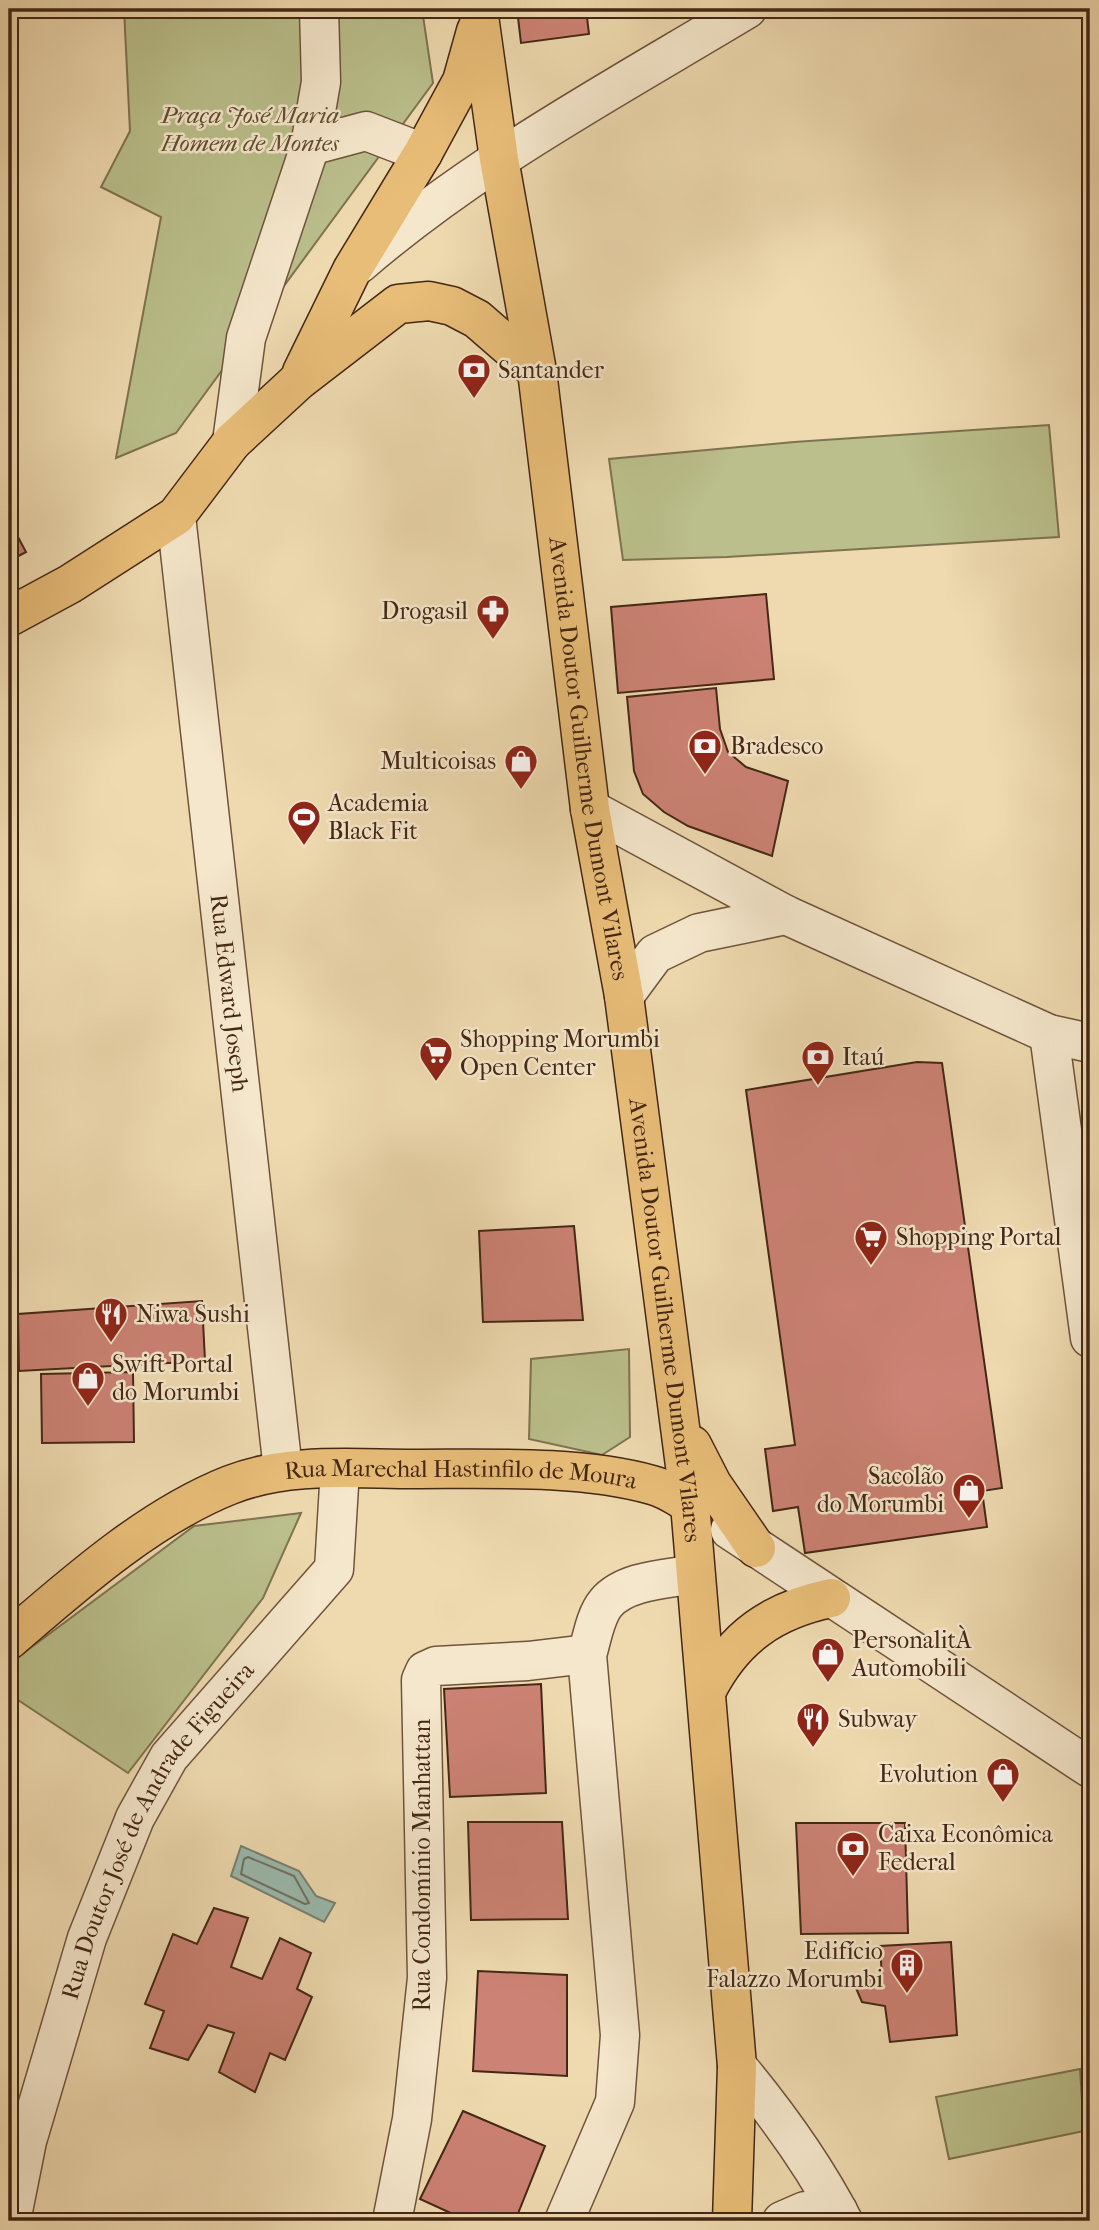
<svg xmlns="http://www.w3.org/2000/svg" width="1099" height="2230" font-family="'IM FELL French Canon',serif">
<style>
.green{fill:#babf8b;stroke:#7f7350;stroke-width:2}
.water{fill:#9abaae;stroke:#787f71;stroke-width:2}
.lines{fill:none;stroke-linecap:round;stroke-linejoin:round}
.shore{stroke:#6f7062;stroke-width:2}
.building{fill:#cc8274;stroke:#442715;stroke-width:2}
.minor-casing{stroke:#6f543c;stroke-width:41}
.major-casing{stroke:#442715;stroke-width:41}
.minor{stroke:#f5e7cc;stroke-width:38}
.major{stroke:#e8bd78;stroke-width:38}
.labels{text-anchor:middle;stroke-width:5;stroke-linejoin:round;paint-order:stroke}
.park-label{font-size:24px;font-style:italic;fill:#624d32;stroke:#f5e7cc}
.poi-label{font-size:24px;fill:#442715;stroke:#f5e7cc;text-anchor:start}
.street-label{font-size:24px;fill:#442715;stroke:#f5e7cc}
</style>
<rect width="100%" height="100%" fill="#efdab0"/>
<filter id="stains"><feTurbulence type="fractalNoise" baseFrequency=".00286" numOctaves="4"/><feColorMatrix values="0 0 0 0 .2 0 0 0 0 .09 0 0 0 0 .02 0 0 0 .5 -.17"/></filter>
<radialGradient id="worn" r=".72"><stop offset=".6" stop-color="#630" stop-opacity="0"/><stop offset="1" stop-color="#630" stop-opacity=".3"/></radialGradient>
<path class="green" d="M124,9H422L433,83L176,433L116,458L161,217L101,187L130,131Z
M1049,425L1059,537L727,557L623,560L609,459L794,442Z
M629,1349L630,1437L602,1455L529,1439L531,1359Z
M301,1513L263,1598L128,1773L9,1694V1664L194,1526Z
M1080,2069L1084,2131L949,2159L936,2097Z"/>
<path class="water" d="M241,1846L299,1871L316,1896L335,1903L324,1922L231,1876Z"/>
<g class="lines">
<path class="shore" d="M248,1857L294,1876L309,1903L305,1904L241,1874L244,1859Z"/>
</g>
<path class="building" d="M517,9H586L589,34L521,43Z
M9,520L26,552L9,561Z
M766,594L774,679L618,693L611,607Z
M716,688L720,729L728,752L746,767L788,781L772,856L688,826L664,812L643,794L634,771L627,697Z
M917,1062L942,1063L1002,1488L982,1491L987,1527L805,1553L798,1507L773,1511L765,1449L795,1445L746,1090Z
M17,1225L18,1275H9V1226Z
M574,1226L583,1320L483,1322L479,1231Z
M9,1275H18L17,1326H9Z
M202,1301L205,1361L19,1371L18,1314Z
M133,1372L134,1442L42,1443L41,1374Z
M541,1684L546,1793L450,1797L444,1689Z
M468,1822H562L568,1919L471,1920Z
M796,1823H905L908,1933L801,1934Z
M214,1908L248,1918L231,1967L262,1979L280,1938L311,1953L297,1989L312,1997L285,2060L270,2053L255,2092L219,2072L234,2033L208,2025L188,2060L150,2048L164,2011L145,2004L173,1934L197,1944Z
M951,1942L957,2035L890,2042L885,2006L862,2002L856,1988L866,1980L882,1978L880,1946Z
M478,1971L567,1975V2076L473,2071Z
M463,2111L545,2146L515,2221H468L420,2199Z"/>
<g class="lines">
<defs>
<g id="minor">
<path d="M310,146L366,131L423,153"/>
<path d="M359,264C476,163 614,89 747,9"/>
<path d="M232,442L246,338L310,146L321,82L319,9"/>
<path id="s1" d="M176,516L283,1470"/>
<path d="M590,809L786,915L1049,1034L1090,1043"/>
<path d="M624,996L655,954L699,933L786,915"/>
<path d="M1049,1034L1090,1338"/>
<path d="M730,1530L1090,1768"/>
<path d="M737,2066C777,2114 814,2165 843,2221"/>
<path id="s2" d="M11,2221L27,2141L87,1938L135,1818L169,1757L334,1569L340,1469"/>
<path d="M392,2221L412,2119L427,1978L421,1680L425,1671L436,1666L528,1661L587,1654"/>
<path d="M564,2221L615,2102L620,2035L587,1655C592,1639 595,1616 606,1603C625,1580 668,1579 695,1574"/>
<path d="M782,2221L805,2211H838"/>
</g>
<g id="major">
<path id="s3" d="M478,9L499,159L537,371L590,809L624,996L690,1504L737,2066L732,2221"/>
<path d="M302,372L352,270L423,153L462,81L476,31"/>
<path d="M9,617L70,584L176,516L232,442L298,381L398,304L429,301L452,306L477,319L537,371"/>
<path d="M692,1445L712,1484L756,1548"/>
<path id="s4" d="M9,1640C74,1584 149,1517 230,1485C288,1462 353,1469 414,1469C488,1469 581,1465 652,1485C665,1488 678,1497 690,1504"/>
<path d="M707,1690C734,1637 773,1610 831,1598"/>
</g>
</defs>
<use href="#minor" class="minor-casing"/>
<use href="#major" class="major-casing"/>
<use href="#minor" class="minor"/>
<use href="#major" class="major"/>
</g>
<defs>
<symbol id="bank-pin" viewBox="-11 -11 22 30"><path d="M0 17L-7.5 6A9.5 9.5 0 1 1 7.5 6Z" fill="#8f2418" stroke="#f5e7cc"/><path d="M-6-4H6V4H-6ZM0-2.3a2.3 2.3 0 1 0 0 4.6a2.3 2.3 0 1 0 0-4.6Z" fill="#fff"/></symbol>
<symbol id="pharmacy-pin" viewBox="-11 -11 22 30"><path d="M0 17L-7.5 6A9.5 9.5 0 1 1 7.5 6Z" fill="#8f2418" stroke="#f5e7cc"/><path d="M-2-6h4v4h4v4h-4v4h-4v-4h-4v-4h4Z" fill="#fff"/></symbol>
<symbol id="shop-pin" viewBox="-11 -11 22 30"><path d="M0 17L-7.5 6A9.5 9.5 0 1 1 7.5 6Z" fill="#8f2418" stroke="#f5e7cc"/><path d="M-5-2.5h2.3a2.7 3.5 0 0 1 5.4 0H5L5.5 6h-11ZM-1.5-2.5h3a1.5 2.3 0 0 0-3 0Z" fill="#fff"/></symbol>
<symbol id="stadium-pin" viewBox="-11 -11 22 30"><path d="M0 17L-7.5 6A9.5 9.5 0 1 1 7.5 6Z" fill="#8f2418" stroke="#f5e7cc"/><path d="M0-5a6.5 5 0 1 0 0 10a6.5 5 0 1 0 0-10ZM-3.5-1.8h7v3.6h-7Z" fill="#fff"/></symbol>
<symbol id="supermarket-pin" viewBox="-11 -11 22 30"><path d="M0 17L-7.5 6A9.5 9.5 0 1 1 7.5 6Z" fill="#8f2418" stroke="#f5e7cc"/><path d="M-6-5.5h2.5l.6 2H6L4.5 2H-2.5L-4.4-4H-6ZM-1.5 3.2a1.3 1.3 0 1 0 .1 0ZM3 3.2a1.3 1.3 0 1 0 .1 0Z" fill="#fff"/></symbol>
<symbol id="restaurant-pin" viewBox="-11 -11 22 30"><path d="M0 17L-7.5 6A9.5 9.5 0 1 1 7.5 6Z" fill="#8f2418" stroke="#f5e7cc"/><path d="M-5-6h1v4h1v-4h1v4h1v-4h1v5L-1.5 .5V6h-2V.5L-5-1ZM5-6V6H3V1.5H1.5Q1.5-4 5-6Z" fill="#fff"/></symbol>
<symbol id="building-pin" viewBox="-11 -11 22 30"><path d="M0 17L-7.5 6A9.5 9.5 0 1 1 7.5 6Z" fill="#8f2418" stroke="#f5e7cc"/><path d="M-4-6H4V6H1V3H-1V6H-4ZM-2.5-4.3h1.7v1.8h-1.7ZM.8-4.3h1.7v1.8H.8ZM-2.5-1h1.7V.8h-1.7ZM.8-1h1.7V.8H.8Z" fill="#fff"/></symbol>
</defs>
<g fill-rule="evenodd">
<use href="#bank-pin" x="455" y="351" width="38" height="52"/>
<use href="#pharmacy-pin" x="474" y="592" width="38" height="52"/>
<use href="#bank-pin" x="686" y="727" width="38" height="52"/>
<use href="#shop-pin" x="502" y="742" width="38" height="52"/>
<use href="#stadium-pin" x="285" y="798" width="38" height="52"/>
<use href="#supermarket-pin" x="417" y="1034" width="38" height="52"/>
<use href="#bank-pin" x="799" y="1038" width="38" height="52"/>
<use href="#supermarket-pin" x="852" y="1218" width="38" height="52"/>
<use href="#restaurant-pin" x="92" y="1295" width="38" height="52"/>
<use href="#shop-pin" x="69" y="1359" width="38" height="52"/>
<use href="#shop-pin" x="950" y="1471" width="38" height="52"/>
<use href="#shop-pin" x="809" y="1635" width="38" height="52"/>
<use href="#restaurant-pin" x="794" y="1700" width="38" height="52"/>
<use href="#shop-pin" x="984" y="1755" width="38" height="52"/>
<use href="#bank-pin" x="834" y="1829" width="38" height="52"/>
<use href="#building-pin" x="888" y="1946" width="38" height="52"/>
</g>
<g class="labels">
<g class="park-label">
<text x="250" y="123">Praça José Maria<tspan x="250" dy="28">Homem de Montes</tspan></text>
</g>
<g class="poi-label">
<text x="498" y="378">Santander</text>
<text x="468" y="619" text-anchor="end">Drogasil</text>
<text x="730" y="754">Bradesco</text>
<text x="496" y="769" text-anchor="end">Multicoisas</text>
<text x="328" y="811">Academia<tspan x="328" dy="28">Black Fit</tspan></text>
<text x="460" y="1047">Shopping Morumbi<tspan x="460" dy="28">Open Center</tspan></text>
<text x="842" y="1065">Itaú</text>
<text x="896" y="1245">Shopping Portal</text>
<text x="136" y="1322">Niwa Sushi</text>
<text x="112" y="1372">Swift Portal<tspan x="112" dy="28">do Morumbi</tspan></text>
<text x="944" y="1484" text-anchor="end">Sacolão<tspan x="944" dy="28">do Morumbi</tspan></text>
<text x="852" y="1648">PersonalitÀ<tspan x="852" dy="28">Automobili</tspan></text>
<text x="838" y="1727">Subway</text>
<text x="978" y="1782" text-anchor="end">Evolution</text>
<text x="878" y="1842">Caixa Econômica<tspan x="878" dy="28">Federal</tspan></text>
<text x="883" y="1959" text-anchor="end">Edifício<tspan x="883" dy="28">Falazzo Morumbi</tspan></text>
</g>
<g class="street-label">
<text dy="8" stroke="none"><textPath href="#s3" startOffset="758">Avenida Doutor Guilherme Dumont Vilares</textPath></text>
<text dy="8" stroke="none"><textPath href="#s1" startOffset="480">Rua Edward Joseph</textPath></text>
<text dy="8" stroke="none"><textPath href="#s3" startOffset="1325">Avenida Doutor Guilherme Dumont Vilares</textPath></text>
<text dy="8" stroke="none"><textPath href="#s4" startOffset="504">Rua Marechal Hastinfilo de Moura</textPath></text>
<text dy="8" stroke="none"><textPath href="#s2" startOffset="422">Rua Doutor José de Andrade Figueira</textPath></text>
<text transform="translate(422 1865) rotate(-90)" y="8">Rua Condomínio Manhattan</text>
</g>
</g>
<rect width="1099" height="2230" fill="none" stroke="#efdab0" stroke-width="35"/>
<rect x="10" y="10" width="1078" height="2209" fill="none" stroke="#442715" stroke-width="3.5"/>
<rect x="18" y="18" width="1064" height="2195" fill="none" stroke="#442715" stroke-width="2"/>
<rect width="100%" height="100%" filter="url(#stains)"/>
<rect width="100%" height="100%" fill="url(#worn)"/>
</svg>
